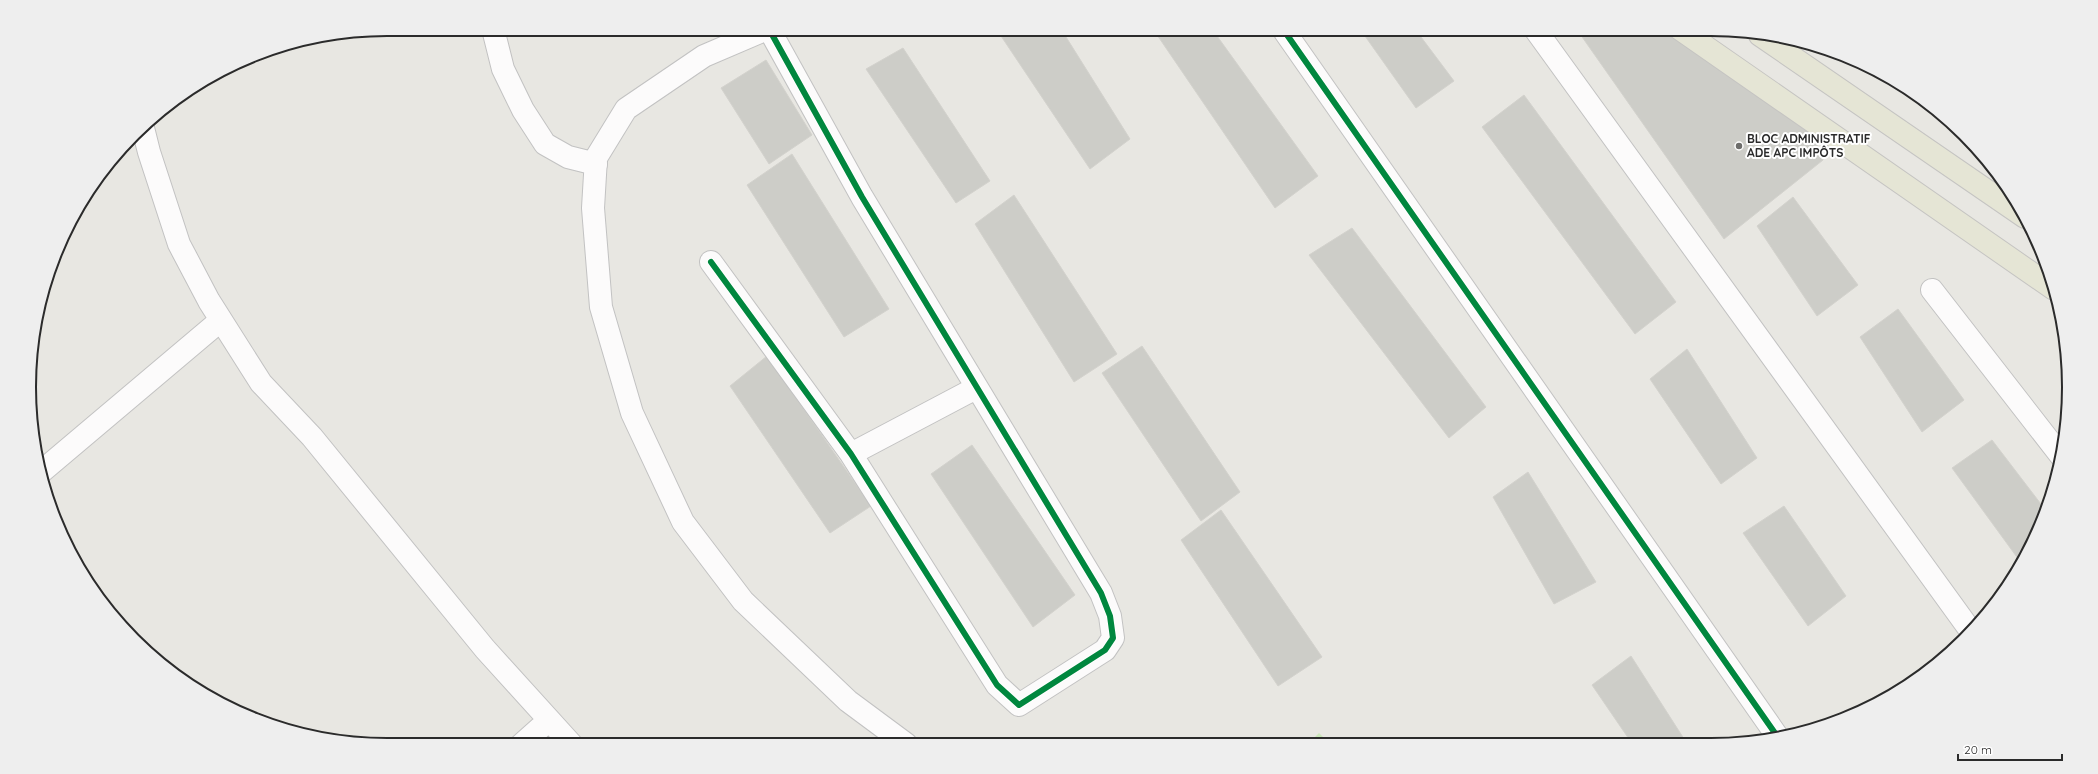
<svg xmlns="http://www.w3.org/2000/svg" width="2098" height="774" font-family="Quicksand,sans-serif">
<style>
.pitch{fill:#cbe7ba}
.building{fill:#cdcdc8;stroke:#d3d2cd}
.lines{fill:none;stroke-linecap:round;stroke-linejoin:round}
.street-casing{stroke:#c2c2c2;stroke-width:24}
.secondary-casing{stroke:#c2c2c2;stroke-width:24}
.primary-casing{stroke:#c5c4c2;stroke-width:24}
.street{stroke:#fcfbfb;stroke-width:22}
.secondary{stroke:#fcfbfb;stroke-width:22}
.primary{stroke:#e5e5d5;stroke-width:22}
.cycleway-casing{stroke:#fff;stroke-width:8}
.cycleway{stroke:#00873e;stroke-width:6}
.poi-dot{fill:#6d6d6b;stroke:#fff;stroke-width:1.5}
.labels{text-anchor:middle;stroke-width:4;stroke-linejoin:round;paint-order:stroke}
.poi-label{font-size:12px;font-weight:bold;fill:#2b2b2b;stroke:#fff;text-anchor:start}
.rim{fill:none;stroke:#2b2b2b;stroke-width:2}
</style>
<rect width="100%" height="100%" fill="#e8e7e2"/>
<path class="pitch" d="M1319,733L1329,743H1309Z"/>
<path class="building" d="M1005,29H1061L1130,139L1090,169L999,33Z
M1153,29H1212L1318,176L1275,208Z
M1307,29H1320L1312,35Z
M1360,29H1415L1454,81L1416,108Z
M1588,29H1662L1813,133L1823,160L1724,239L1580,34Z
M903,48L990,181L956,203L866,69Z
M766,60L812,135L769,164L721,88Z
M1524,95L1676,302L1635,334L1482,127Z
M792,154L889,309L844,337L747,185Z
M1014,195L1117,354L1074,382L975,224Z
M1793,197L1858,285L1817,316L1757,226Z
M1352,228L1486,407L1449,438L1309,255Z
M1898,309L1964,400L1922,432L1860,337Z
M1142,346L1240,492L1201,521L1102,373Z
M1687,349L1757,458L1721,484L1650,379Z
M767,356L871,506L830,533L730,386Z
M1992,440L2044,508L2019,560L1952,468Z
M972,445L1075,595L1033,627L931,474Z
M1528,472L1596,582L1554,604L1493,497Z
M1784,506L1846,596L1808,626L1743,533Z
M1221,510L1322,657L1278,686L1181,540Z
M1631,656L1686,742H1631L1592,685Z"/>
<g class="lines">
<defs>
<path id="street" d="M493,29L503,69L523,110L545,144L568,157L596,164
M1535,29L1970,630
M1285,32L1777,736
M143,128L149,152L179,244L209,301L261,383L312,437L485,649L572,745
M711,262L851,454L997,685L1019,705L1105,650L1113,638L1110,616L1101,593L862,197L769,29
M1932,290L2061,456
M851,454L976,388
M41,472L221,320
M521,745L549,720"/>
<path id="secondary" d="M767,29L704,56L626,109L596,158L593,208L601,307L632,413L683,522L743,601L848,701L906,744"/>
<path id="primary" d="M1680,29L2054,289
M1760,35L2025,217"/>
</defs>
<use href="#street" class="street-casing"/>
<use href="#secondary" class="secondary-casing"/>
<use href="#primary" class="primary-casing"/>
<use href="#street" class="street"/>
<use href="#secondary" class="secondary"/>
<use href="#primary" class="primary"/>
<defs>
<path id="cycleway" d="M1285,32L1777,736
M711,262L851,454L997,685L1019,705L1105,650L1113,638L1110,616L1101,593L862,197L769,29"/>
</defs>
<use href="#cycleway" class="cycleway-casing"/>
<use href="#cycleway" class="cycleway"/>
</g>
<circle class="poi-dot" cx="1739" cy="146" r="4"/>
<g class="labels">
<g class="poi-label">
<text x="1747" y="143">BLOC ADMINISTRATIF<tspan x="1747" dy="14">ADE APC IMPÔTS</tspan></text>
</g>
</g>
<path d="M0 0H2098V774H0ZM387 36H1711A351 351 0 0 1 2062 387V387A351 351 0 0 1 1711 738H387A351 351 0 0 1 36 387V387A351 351 0 0 1 387 36Z" fill="#eee" fill-rule="evenodd"/>
<path class="rim" d="M387 36H1711A351 351 0 0 1 2062 387V387A351 351 0 0 1 1711 738H387A351 351 0 0 1 36 387V387A351 351 0 0 1 387 36Z"/>
<path d="M1958 754v6h104v-6" fill="none" stroke="#2b2b2b" stroke-width="2"/>
<text x="1964" y="754" font-size="12" fill="#2b2b2b" stroke="#ffffff" stroke-width="3" paint-order="stroke">20 m</text>
</svg>
